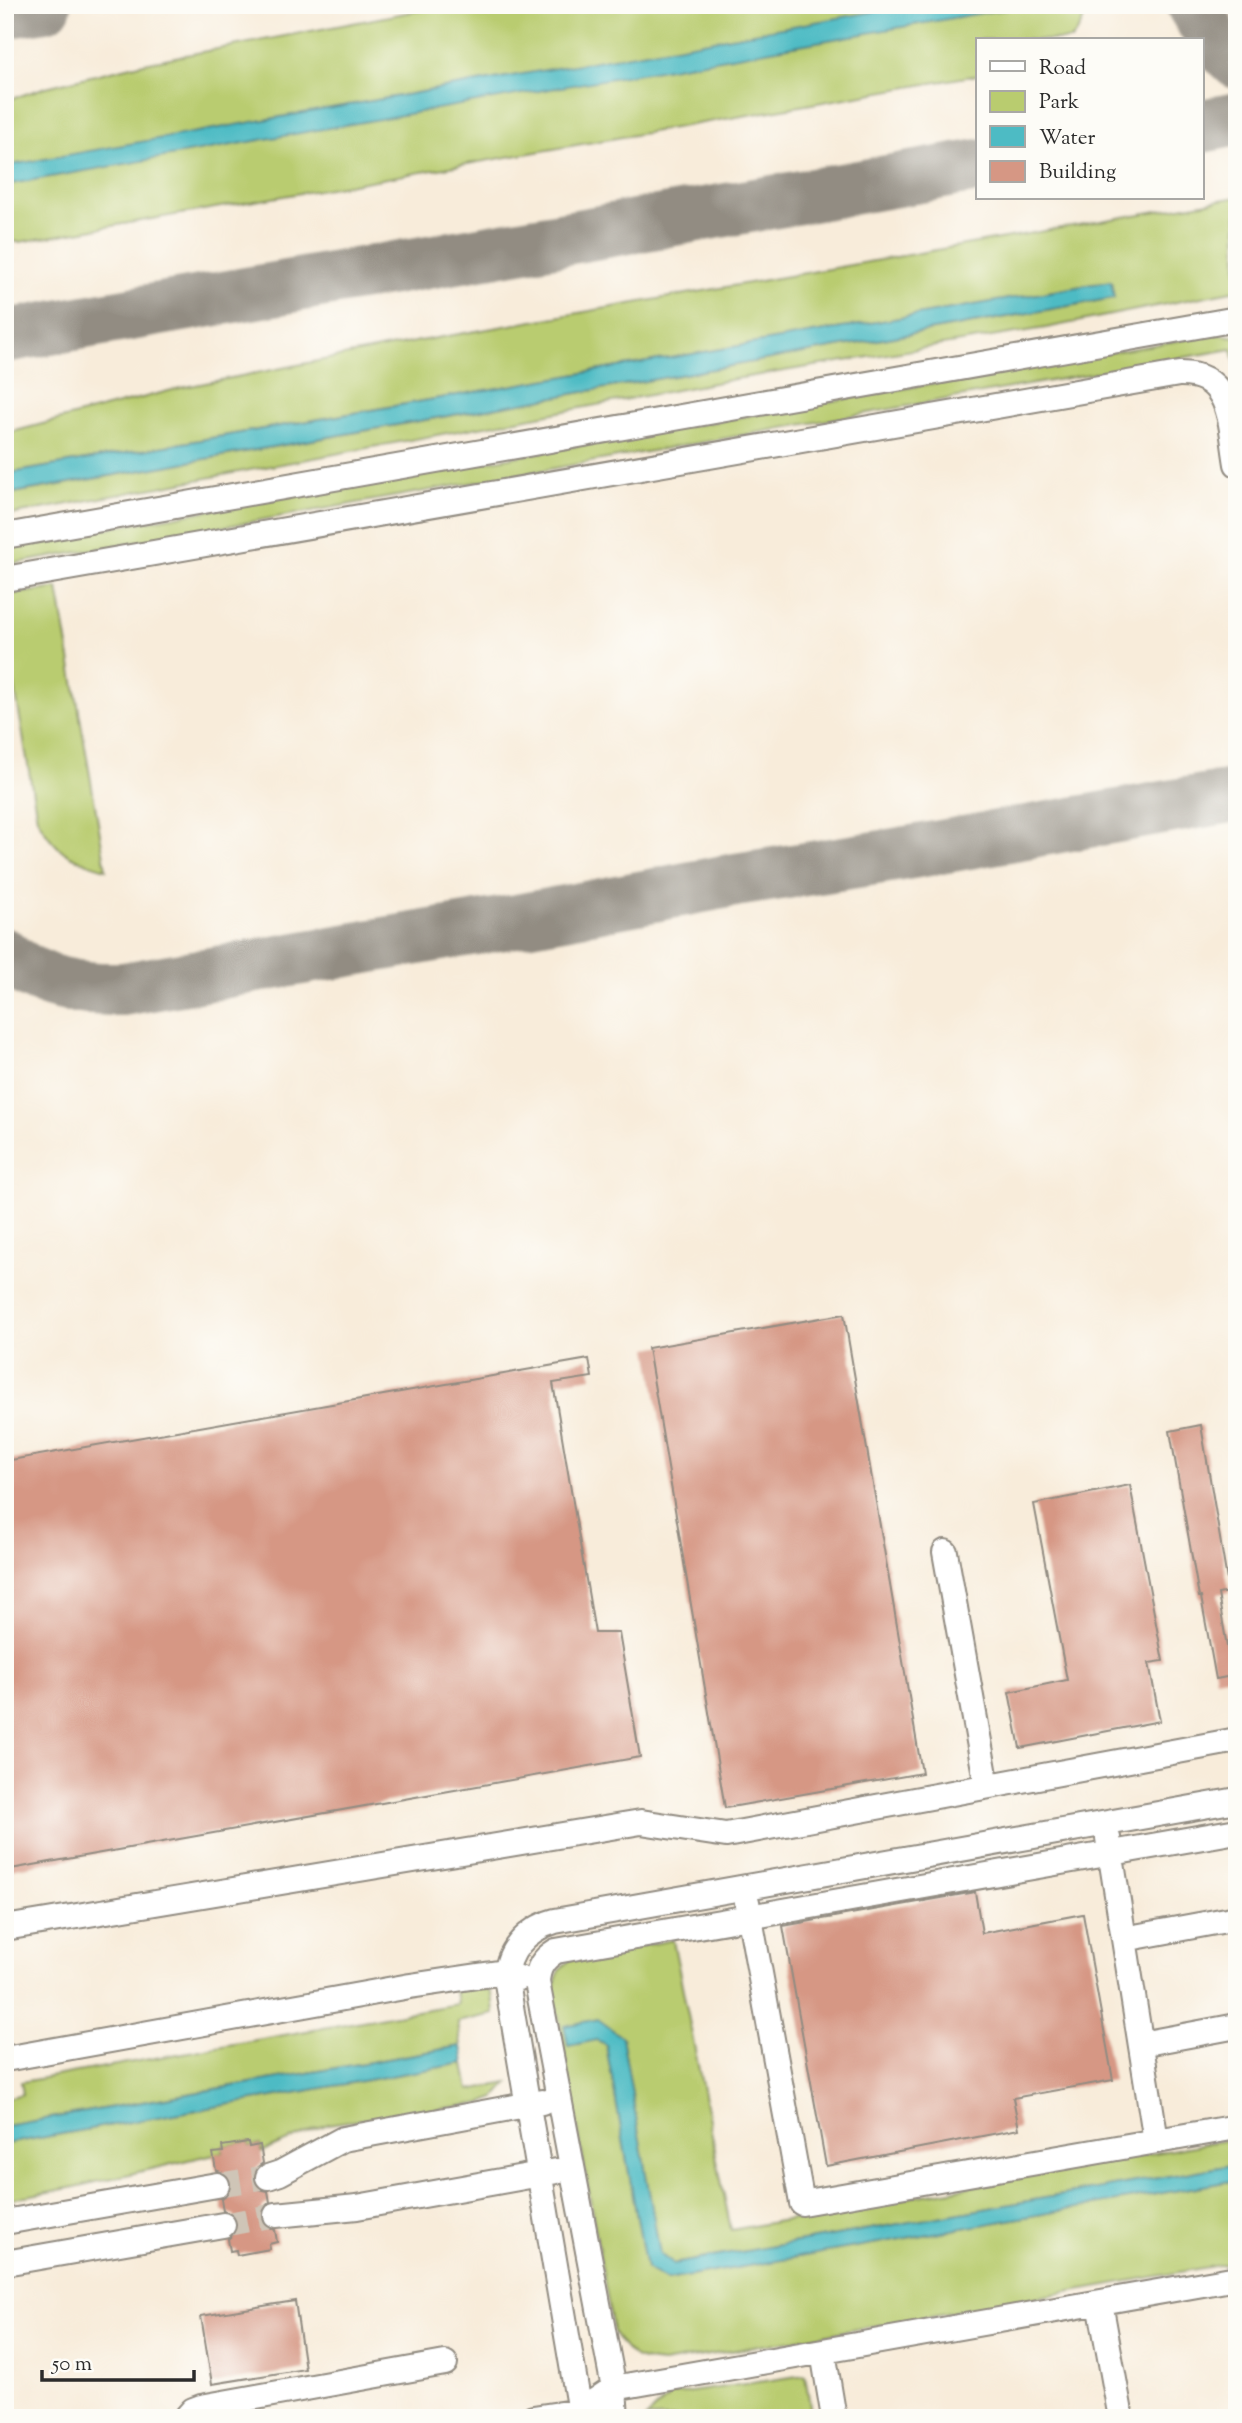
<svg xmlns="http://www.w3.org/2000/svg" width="1242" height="2423" font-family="'Sorts Mill Goudy',serif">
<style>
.green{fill:#b9cc6f;stroke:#727c4d;stroke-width:2}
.water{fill:#4dbbc4;stroke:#3c7378;stroke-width:2}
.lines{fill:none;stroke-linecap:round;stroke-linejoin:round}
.taxiway{stroke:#928c82;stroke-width:54}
.building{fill:#d69784}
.minor-tunnel{stroke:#cfc5b7;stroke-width:24;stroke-dasharray:24 12;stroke-linecap:butt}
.minor-casing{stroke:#928c82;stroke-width:28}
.minor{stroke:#fff;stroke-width:24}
</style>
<rect width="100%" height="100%" fill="#fdfcf7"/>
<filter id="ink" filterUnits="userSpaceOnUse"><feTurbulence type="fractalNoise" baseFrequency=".0143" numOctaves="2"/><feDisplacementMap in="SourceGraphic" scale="14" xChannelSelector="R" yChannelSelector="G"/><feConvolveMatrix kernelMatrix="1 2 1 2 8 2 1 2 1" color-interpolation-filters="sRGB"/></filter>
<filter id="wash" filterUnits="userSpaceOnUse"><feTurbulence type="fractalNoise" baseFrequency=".00686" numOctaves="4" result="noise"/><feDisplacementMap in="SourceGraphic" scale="28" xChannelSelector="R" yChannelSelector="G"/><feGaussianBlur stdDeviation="1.57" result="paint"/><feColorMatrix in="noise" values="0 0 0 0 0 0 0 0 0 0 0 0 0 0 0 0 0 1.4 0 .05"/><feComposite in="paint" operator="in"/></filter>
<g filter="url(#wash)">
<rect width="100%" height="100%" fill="#f8ecda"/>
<path class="green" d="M447,5H1087C1086,17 1079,31 1071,40H978V75L20,242L5,241V101L46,87L144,63Z
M1237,197V290L1046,328L735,379L5,516V484L8,494L1114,298L1111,281L5,474V440L12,432L180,388L425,340Z
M1216,334L1237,337V371L1232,349L5,565V546Z
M58,588L106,869C70,859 55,852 37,818L5,630V595Z
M673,1940L731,2230L1237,2138V2164L673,2264L660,2255L622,2037L597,2040L606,2045L646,2267L667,2280L1237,2180V2262L663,2363C634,2361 628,2356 613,2331L554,1992C555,1977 559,1969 571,1959Z
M483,1987L492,1992L494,2014L458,2022L461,2046L5,2126V2098L23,2094L21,2082L457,2004L455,1990Z
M464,2063L469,2090L508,2083L495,2098L483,2103L328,2124L262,2152L260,2145L249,2147L248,2142L223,2146V2152L75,2187L5,2200V2144Z
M805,2375L812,2418H646L671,2395Z"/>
<path class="water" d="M911,5H1027L5,185V166Z
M1111,281L1114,298L7,494L5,474Z
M598,2019L622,2037L660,2254L673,2264L1237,2164V2180L667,2280L646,2268L606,2045L597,2040L568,2046L564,2026Z
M461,2046L464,2063L5,2144V2126Z"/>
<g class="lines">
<path class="taxiway" d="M1193,5L1214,40L1237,62
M5,12L45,5
M1202,126L1237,119
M5,336L978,166
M5,955C39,985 80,990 123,989L500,924L729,881L895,855L1237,795"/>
</g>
<g id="blocks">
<path class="building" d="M844,1314L922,1773L725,1808L648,1348Z
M589,1359L592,1377L553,1383L595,1633H619L640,1757L5,1870V1461Z
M1201,1425L1229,1592L1218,1594L1232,1676L1216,1679L1201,1597H1199L1170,1431Z
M1130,1485L1163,1661L1149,1663L1160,1721L1020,1748L1009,1692L1067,1680L1034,1504Z
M975,1892L982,1933L1083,1914L1113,2080L1013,2098L1019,2129L826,2166L783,1926Z
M248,2142L249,2147L260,2145L263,2163L256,2168L254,2181L259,2189L268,2191L270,2202L263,2208L261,2217L264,2224L275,2230L277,2242L269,2244L270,2249L237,2255L236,2250L230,2251L228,2239L237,2231V2222L234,2215L223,2211L221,2199L231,2191V2182L228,2175L216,2170L213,2153L223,2152L222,2146Z
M295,2301L305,2369L212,2384L201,2316Z"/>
</g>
</g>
<g filter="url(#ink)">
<use href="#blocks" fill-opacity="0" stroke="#928c82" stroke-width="2"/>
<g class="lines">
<path class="minor-tunnel" d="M217,2185L268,2177
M223,2225L276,2215"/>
<defs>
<path id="minor" d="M5,536L1237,319
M5,579L1179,374C1233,373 1230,425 1237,464
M945,1552L987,1786
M1108,1838L1156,2141
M747,1902L802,2203L1237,2127
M5,1928L641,1822L726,1835L1237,1740
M1124,1939L1237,1918
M1141,2044L1237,2026
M5,2059L410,1986L498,1973L519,1978
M268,2177L280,2173L343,2139L542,2102
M276,2215L357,2207L557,2171
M5,2222L217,2185
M5,2263L223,2225
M1100,2303L1121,2418
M823,2352L834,2418
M186,2418L193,2410L201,2407L445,2363
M533,2418L580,2411L614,2388L1237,2278
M581,2418L507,1983C504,1952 527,1929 555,1921L1237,1800
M616,2418L614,2388L537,1982C538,1967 543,1959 556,1951L1237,1831"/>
</defs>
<use href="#minor" class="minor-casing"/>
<use href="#minor" class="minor"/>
</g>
</g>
<rect width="1242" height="2423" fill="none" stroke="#fdfcf7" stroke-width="28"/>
<rect x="976" y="38" width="228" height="161" fill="#fdfcf7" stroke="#a9a8a5" stroke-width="2"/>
<rect x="990" y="61" width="35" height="10" fill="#ffffff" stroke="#a9a8a5" stroke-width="2"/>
<text x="1039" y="74" font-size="21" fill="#2b2b2b">Road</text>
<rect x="990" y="91" width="35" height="21" fill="#b9cc6f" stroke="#a9a8a5" stroke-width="2"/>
<text x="1039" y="108" font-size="21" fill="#2b2b2b">Park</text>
<rect x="990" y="126" width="35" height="21" fill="#4dbbc4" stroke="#a9a8a5" stroke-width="2"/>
<text x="1039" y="144" font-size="21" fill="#2b2b2b">Water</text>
<rect x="990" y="161" width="35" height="21" fill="#d69784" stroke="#a9a8a5" stroke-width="2"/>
<text x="1039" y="178" font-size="21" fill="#2b2b2b">Building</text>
<path d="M42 2370v10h152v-10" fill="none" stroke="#2b2b2b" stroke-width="3.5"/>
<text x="52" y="2370" font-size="21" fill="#2b2b2b" stroke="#fdfcf7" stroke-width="5" paint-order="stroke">50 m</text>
</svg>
